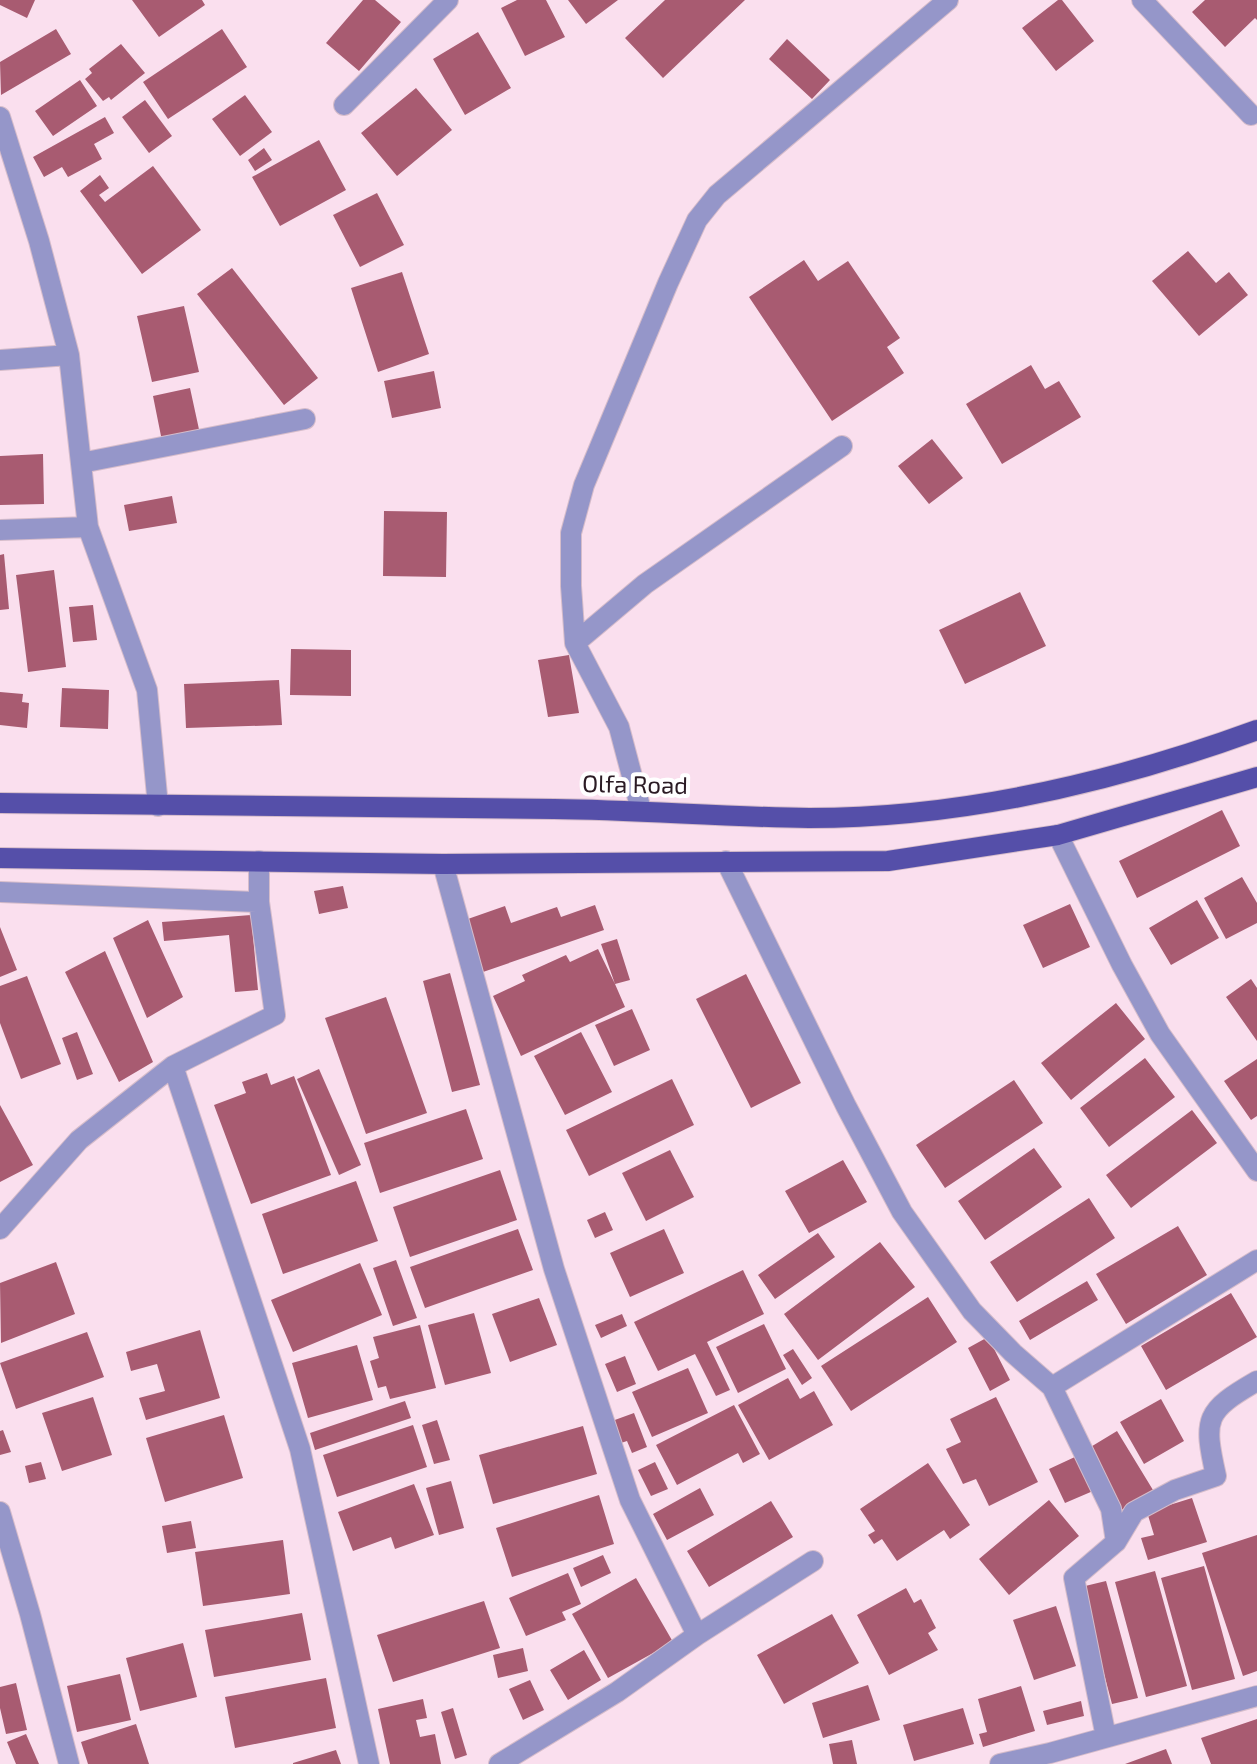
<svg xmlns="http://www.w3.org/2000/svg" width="1257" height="1764" font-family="'Exo 2',sans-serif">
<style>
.building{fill:#a85b71}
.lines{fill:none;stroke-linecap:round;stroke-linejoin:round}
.street-casing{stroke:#d5bcca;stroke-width:22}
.primary-casing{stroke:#d5bcca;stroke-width:22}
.street{stroke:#9596c9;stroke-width:20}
.primary{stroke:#554fa9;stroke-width:20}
.labels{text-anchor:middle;stroke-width:8;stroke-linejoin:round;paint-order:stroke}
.street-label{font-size:24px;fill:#2b1b24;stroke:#fff}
</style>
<rect width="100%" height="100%" fill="#fadfee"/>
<path class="building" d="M0,0H35L27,18L0,5Z
M132,0H202L205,5L159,37Z
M363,0H375L401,22L359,71L326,43Z
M517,0H546L565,37L525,56L501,8Z
M568,0H618L586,24Z
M665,0H745L663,78L625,38Z
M1058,0H1062L1094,41L1056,71L1022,28Z
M1205,0H1257V20L1255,18L1225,47L1192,12Z
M56,29L71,54L1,95L0,62Z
M222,29L247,67L168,119L143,82Z
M478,32L511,88L465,115L433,59Z
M787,39L830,80L812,99L769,59Z
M121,44L145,73L111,100L109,97L103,101L85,79L92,73L89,69Z
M80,80L97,106L53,136L35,111Z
M416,88L452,130L397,176L361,133Z
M245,95L272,132L240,156L212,119Z
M145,100L172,136L149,153L122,117Z
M105,117L114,133L94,144L102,159L68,177L62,167L44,177L33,157Z
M319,140L346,190L280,226L252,177Z
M264,148L272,160L255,171L248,160Z
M153,166L201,230L142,274L80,191L100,175L109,188L99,195L105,202Z
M377,193L404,245L360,267L333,215Z
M1188,251L1216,283L1229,272L1248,295L1199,336L1152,281Z
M804,260L818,281L848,261L900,338L887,347L904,373L832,421L749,297Z
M232,268L318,378L284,405L197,294Z
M402,272L429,354L378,372L351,288Z
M184,306L199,372L152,382L137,316Z
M1031,365L1045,389L1059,381L1081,417L1002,464L966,404Z
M434,371L441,408L392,418L384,381Z
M190,388L200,434L162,441L153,396Z
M932,439L963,478L929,504L898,466Z
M43,454L44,504L0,505V456Z
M172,496L177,523L129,531L124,505Z
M384,511L447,512L446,577L383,576Z
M4,554L9,609L0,610V555Z
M54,570L66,667L28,672L16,575Z
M1020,592L1046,646L965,684L939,630Z
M93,605L97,640L73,642L69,607Z
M291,649L351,650V696L290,695Z
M569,655L579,713L548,717L538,660Z
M279,680L282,725L186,728L184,684Z
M62,688L109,690L108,729L60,727Z
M0,692L23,694L22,702L29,703L27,728L0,725Z
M1222,810L1240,846L1137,898L1119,861Z
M1242,877L1257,903V923L1226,939L1204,898Z
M343,886L348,908L319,914L314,891Z
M1197,900L1219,938L1171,965L1149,928Z
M1070,904L1090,947L1043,968L1023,925Z
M595,905L604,930L483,972L465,920L505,906L511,923L557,907L561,917Z
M251,915L258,990L235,992L229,935L164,941L162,922Z
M148,920L183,997L147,1018L113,938Z
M0,927L17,970L0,977Z
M617,939L630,980L615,984L625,1007L521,1056L493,996L525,981L522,975L566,955L570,962L598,949L615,984L601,944Z
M105,951L153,1062L119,1082L65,972Z
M450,973L480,1085L452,1092L423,981Z
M746,974L801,1083L751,1108L696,999Z
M27,976L61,1064L21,1079L0,1023V986Z
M1251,979L1257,988V1041L1226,997Z
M386,997L427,1113L366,1134L325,1018Z
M1116,1003L1145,1039L1071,1100L1041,1063Z
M632,1009L650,1050L614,1066L595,1025Z
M77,1032L93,1074L77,1080L62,1038Z
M581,1032L612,1092L565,1115L534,1056Z
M1145,1058L1175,1097L1109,1147L1080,1108Z
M1257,1059V1116L1251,1120L1224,1081Z
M319,1069L361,1165L339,1175L297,1079Z
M267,1073L271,1085L294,1076L331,1175L251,1204L214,1105L246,1093L242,1082Z
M672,1079L694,1125L589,1176L566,1130Z
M1014,1080L1043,1123L945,1188L916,1145Z
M0,1105L33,1165L0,1182Z
M466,1109L483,1159L380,1193L364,1143Z
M1192,1110L1217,1143L1131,1208L1106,1175Z
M1034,1148L1062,1187L985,1240L958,1201Z
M670,1150L694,1197L646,1221L622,1173Z
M843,1160L867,1202L809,1233L785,1191Z
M500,1170L517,1220L410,1257L393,1207Z
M356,1181L378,1241L283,1274L262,1214Z
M1089,1198L1115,1238L1017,1302L990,1262Z
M605,1212L613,1230L595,1238L587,1220Z
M1178,1226L1207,1275L1126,1324L1096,1274Z
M518,1229L533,1270L425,1308L410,1267Z
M664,1229L684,1273L630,1297L610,1253Z
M818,1233L835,1257L775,1299L758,1275Z
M880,1242L915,1287L818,1360L784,1314Z
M396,1260L417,1318L393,1326L373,1268Z
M56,1262L75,1314L1,1343L0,1283Z
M360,1263L382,1315L293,1352L271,1300Z
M743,1270L764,1314L707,1342L730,1390L716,1396L695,1354L658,1371L634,1322Z
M1087,1281L1098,1300L1030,1340L1019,1321Z
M1231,1293L1257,1337L1166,1390L1141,1346Z
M928,1297L957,1342L851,1411L821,1366Z
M539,1298L557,1345L510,1362L492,1314Z
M474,1313L491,1373L445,1385L428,1325Z
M622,1314L627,1326L601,1338L595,1325Z
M764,1324L786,1369L738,1393L716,1347Z
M420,1325L436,1388L390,1399L386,1386L378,1388L370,1361L379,1358L373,1337Z
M200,1330L220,1398L146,1420L139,1398L165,1391L157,1364L131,1371L126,1352Z
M87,1332L104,1377L16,1409L0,1363Z
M988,1337L1010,1380L990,1391L968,1348Z
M357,1345L373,1400L308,1418L292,1363Z
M793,1349L812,1378L802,1385L783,1355Z
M625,1356L636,1384L617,1392L605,1364Z
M688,1368L708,1413L652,1437L632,1392Z
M788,1378L800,1399L814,1391L833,1425L769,1460L738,1405Z
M93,1397L112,1455L62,1471L42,1413Z
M996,1397L1038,1482L989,1506L976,1479L963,1484L946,1449L961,1442L950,1419Z
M1161,1399L1184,1441L1144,1464L1120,1422Z
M405,1401L411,1418L315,1450L310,1433Z
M734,1405L760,1454L743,1463L738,1453L677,1485L656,1445Z
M634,1413L647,1447L632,1453L627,1441L621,1443L612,1421Z
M224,1415L243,1478L165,1502L146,1438Z
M437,1420L450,1460L434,1464L422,1425Z
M413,1425L427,1467L337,1497L323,1455Z
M583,1426L597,1474L493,1504L479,1455Z
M3,1430L11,1452L0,1455V1431Z
M1117,1431L1153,1490L1120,1511L1084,1451Z
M1077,1456L1093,1491L1065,1503L1049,1469Z
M41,1462L46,1479L29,1483L25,1466Z
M655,1462L668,1489L651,1496L638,1470Z
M928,1463L970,1525L950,1539L944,1530L897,1561L882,1539L874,1544L868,1535L875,1531L860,1509Z
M451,1481L464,1528L439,1535L426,1488Z
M414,1484L434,1535L395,1549L391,1537L353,1551L338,1512Z
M700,1488L714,1515L667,1540L653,1514Z
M599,1495L614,1544L512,1577L496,1528Z
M1192,1498L1207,1542L1148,1560L1141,1538L1154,1535L1147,1512Z
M1049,1500L1079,1536L1009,1595L979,1559Z
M771,1501L793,1537L709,1587L687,1551Z
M191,1521L196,1548L167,1553L162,1526Z
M1257,1535V1671L1243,1676L1202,1553Z
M283,1540L290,1594L203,1606L195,1552Z
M603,1555L611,1573L581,1587L573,1568Z
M1204,1566L1235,1679L1192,1690L1161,1578Z
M1155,1571L1187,1686L1146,1697L1115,1582Z
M568,1573L581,1604L562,1612L566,1620L526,1636L509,1598Z
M636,1578L673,1642L608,1678L572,1614Z
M1106,1581L1138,1698L1112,1704L1081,1587Z
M906,1588L914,1603L921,1599L936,1628L928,1633L938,1650L889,1675L857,1615Z
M484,1601L500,1648L393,1682L377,1635Z
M1056,1606L1076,1666L1034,1680L1013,1620Z
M302,1613L311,1660L214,1677L205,1630Z
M832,1614L859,1663L784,1704L757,1655Z
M183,1643L197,1697L140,1711L126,1658Z
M523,1648L528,1671L498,1678L493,1655Z
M584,1650L601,1680L568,1700L550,1670Z
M120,1674L131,1720L77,1732L67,1686Z
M326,1678L336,1728L235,1748L225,1697Z
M530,1680L544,1710L523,1720L509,1689Z
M16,1683L27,1730L6,1734L0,1708V1687Z
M868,1685L880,1720L823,1738L812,1703Z
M1021,1686L1035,1731L983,1747L979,1734L987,1732L978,1699Z
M423,1699L427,1718L416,1720L420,1737L435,1734L441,1764H390L378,1709Z
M1081,1701L1084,1716L1047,1725L1043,1711Z
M453,1708L467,1755L455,1759L441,1712Z
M963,1708L974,1744L914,1761L903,1725Z
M1257,1719V1764H1211L1201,1738Z
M136,1724L149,1764H88L81,1742Z
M26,1734L39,1764H16L7,1742Z
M852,1740L857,1764H833L829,1744Z
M1166,1749L1172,1764H1125Z
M336,1750L341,1764H293V1763Z"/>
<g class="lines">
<defs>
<path id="street" d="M1142,0L1251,115
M344,105L448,0
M0,117L39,241L69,355L88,527L147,690L158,806
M0,360L69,355
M81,463L305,419
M0,530L88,527
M575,643L645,584L842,446
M641,810L619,727L575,643L571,586V533L584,485L668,283L697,220L717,195L948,0
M1058,835L1122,965L1160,1034L1257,1171
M726,861L846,1106L902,1212L972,1311L1013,1353L1052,1387L1111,1509L1116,1542
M443,864L554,1269L630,1500L697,1635
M0,892L259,902
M173,1066L300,1449L369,1764
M0,1229L79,1140L173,1066L275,1015L259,902V861
M1052,1387L1257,1260
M0,1512L30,1614L69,1764
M1106,1737L1074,1578L1116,1542L1134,1512L1175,1490L1216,1476C1203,1418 1205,1411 1257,1381
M499,1764L617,1692L697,1635L813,1561
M1000,1764L1050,1753L1257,1696"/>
<path id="primary" d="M0,803C185,806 370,808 554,809C639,810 724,817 809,818C961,818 1115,782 1257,730
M0,858L443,864L888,861L1058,835L1257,777"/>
</defs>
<use href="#street" class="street-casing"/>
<use href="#primary" class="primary-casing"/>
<use href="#street" class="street"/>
<use href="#primary" class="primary"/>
</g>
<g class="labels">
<g class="street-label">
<text transform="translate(635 785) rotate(1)" y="8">Olfa Road</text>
</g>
</g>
</svg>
